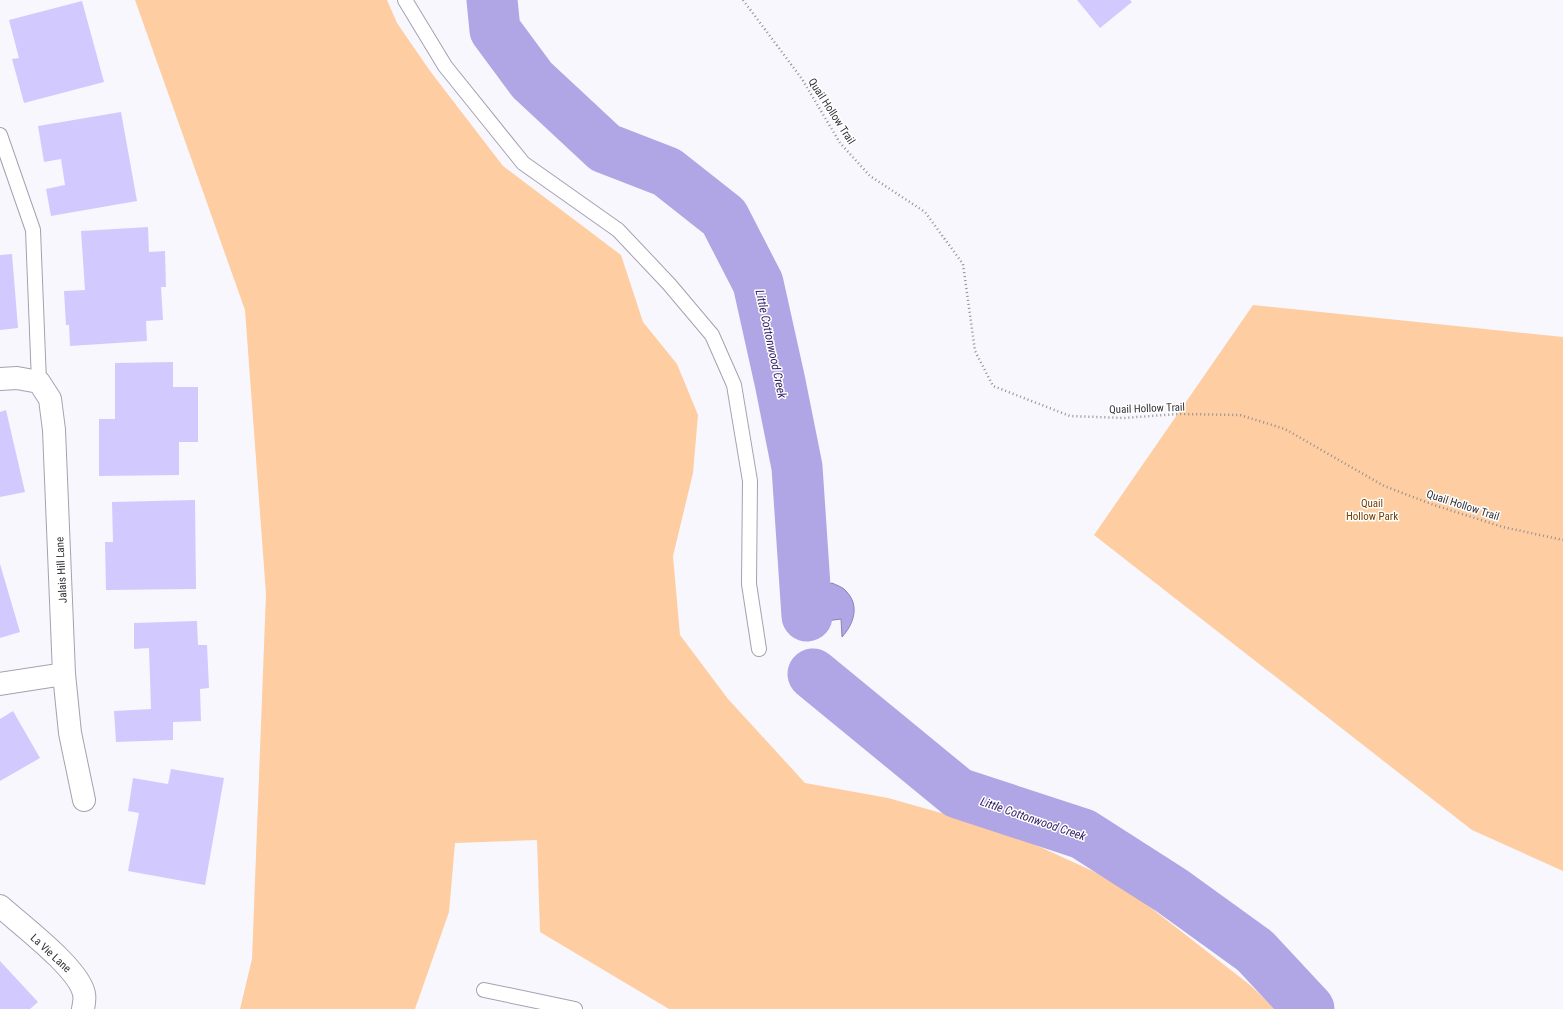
<svg xmlns="http://www.w3.org/2000/svg" width="1563" height="1009" font-family="'Roboto Condensed',sans-serif">
<style>
.green{fill:#fecda1}
.water{fill:#b0a5e5;stroke:#8a82b1}
.lines{fill:none;stroke-linecap:round;stroke-linejoin:round}
.river{stroke:#b0a5e5;stroke-width:51}
.building{fill:#d2caff}
.lane-casing{stroke:#a4a2b0;stroke-width:16}
.street-casing{stroke:#a4a2b0;stroke-width:24}
.path{stroke:#908f95;stroke-width:2.5;stroke-dasharray:1 3;stroke-linecap:butt}
.lane{stroke:#fff;stroke-width:14}
.street{stroke:#fff;stroke-width:22}
.labels{text-anchor:middle;stroke-width:3;stroke-linejoin:round;paint-order:stroke}
.street-label{font-size:11px;fill:#323137;stroke:#fff}
.park-label{font-size:11px;fill:#744201;stroke:#fff}
.water-label{font-size:12px;font-style:italic;fill:#331d66;stroke:#fff}
</style>
<rect width="100%" height="100%" fill="#f8f7fd"/>
<path class="green" d="M135,0H387L397,23L430,71L503,166L621,255L643,322L677,364L698,415L693,473L673,556L680,635L728,699L805,783L888,798L1005,831L1119,883L1250,985L1275,1009H669L540,932L537,840L455,843L449,912L415,1009H240L252,959L266,594L245,310Z
M1253,305L1563,337V871L1472,830L1094,535Z"/>
<path class="water" d="M832,583C836,585 843,587 846,591C860,605 854,624 842,637L841,619L826,621L825,614H794L793,589L821,586Z"/>
<g class="lines">
<path class="river" d="M492,0L495,30L532,80L605,148L667,172L724,217L758,283L780,382L797,467L807,616
M813,674L958,793L1083,834L1172,891L1255,951L1309,1009"/>
</g>
<path class="building" d="M1077,0H1130L1132,2L1100,28Z
M82,1L104,82L24,103L12,59L19,58L9,20Z
M121,112L137,201L51,216L46,189L65,185L61,159L44,162L38,126Z
M148,227L149,252L165,251L166,287H161L163,320L146,321L147,341L70,346L69,325H66L64,291L85,290L81,231Z
M12,254L18,328L0,330V255Z
M173,362V387H198V442H179V475L99,476V419H115V363Z
M6,410L25,492L0,497V412Z
M195,500L196,589L106,590L105,542H113L112,502Z
M0,564L20,632L0,638Z
M197,621L198,645H207L209,688L200,689L201,721L173,722V740L116,742L114,711L151,709L149,648L134,649V623Z
M13,711L40,758L0,781V719Z
M171,769L224,778L205,885L128,871L139,813L128,811L133,778L168,784Z
M0,961L38,1002L30,1009H0Z"/>
<g class="lines">
<defs>
<path id="lane" d="M405,0L445,66L523,163L618,230L669,284L712,335L734,385L750,481L749,584L759,649
M0,135L33,230L39,382
M484,990L575,1009"/>
<path id="street" d="M0,379L17,378L39,382L50,399L54,430L64,674L70,733L84,800
M0,684L64,674
M0,906C20,924 80,969 84,994C85,998 84,1004 83,1009"/>
</defs>
<use href="#lane" class="lane-casing"/>
<use href="#street" class="street-casing"/>
<path class="path" d="M743,0L802,79L840,143L870,176L925,212L963,264L975,351L993,386L1070,416L1124,418L1178,414L1240,415L1285,429L1384,486L1434,505L1503,527L1563,540"/>
<use href="#lane" class="lane"/>
<use href="#street" class="street"/>
</g>
<g class="labels">
<g class="street-label">
<text transform="translate(832 111) rotate(57)" y="4">Quail Hollow Trail</text>
<text transform="translate(1147 408) rotate(-2)" y="4">Quail Hollow Trail</text>
<text transform="translate(1463 505) rotate(18)" y="4">Quail Hollow Trail</text>
<text transform="translate(61 570) rotate(-93)" y="4">Jalais Hill Lane</text>
<text transform="translate(51 953) rotate(43)" y="4">La Vie Lane</text>
</g>
<g class="park-label">
<text x="1372" y="507">Quail<tspan x="1372" dy="13">Hollow Park</tspan></text>
</g>
<g class="water-label">
<text transform="translate(771 344) rotate(78)" y="4">Little Cottonwood Creek</text>
<text transform="translate(1033 819) rotate(19)" y="4">Little Cottonwood Creek</text>
</g>
</g>
</svg>
